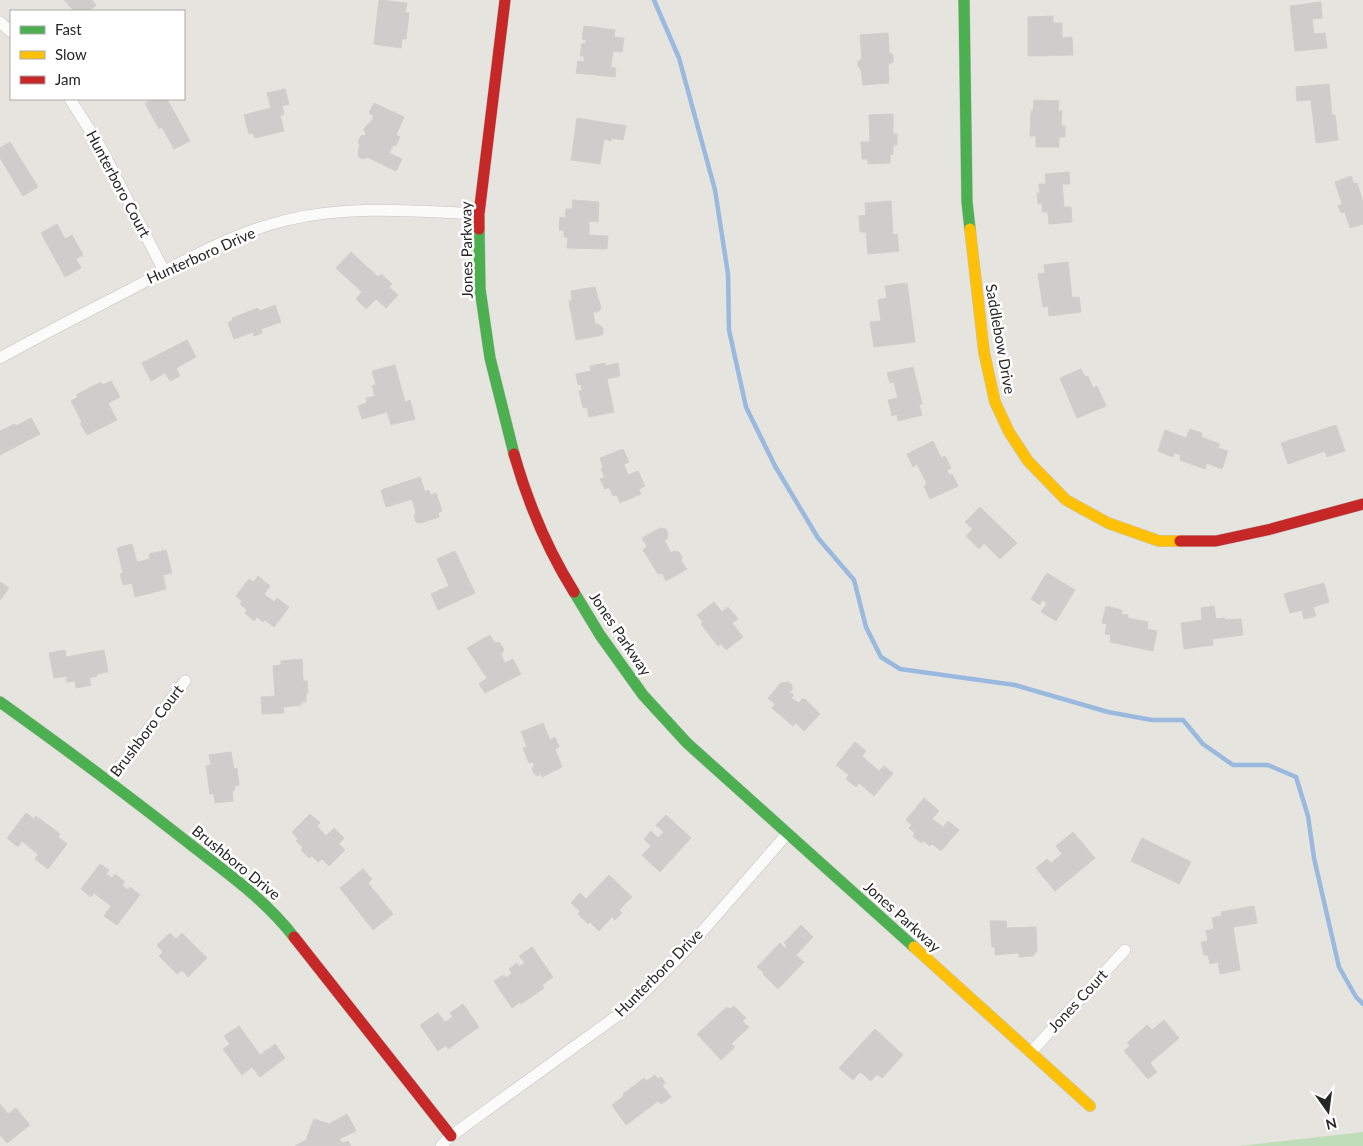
<svg xmlns="http://www.w3.org/2000/svg" width="1363" height="1146" font-family="Lato,sans-serif">
<style>
.green{fill:#c0ddba}
.lines{fill:none;stroke-linecap:round;stroke-linejoin:round}
.stream{stroke:#9ab9de;stroke-width:4.5}
.building{fill:#cecdc9;stroke:#d0cfca}
.street-casing{stroke:#c3c3c3;stroke-width:12}
.fast-casing{stroke:#c3c3c3;stroke-width:12}
.slow-casing{stroke:#c3c3c3;stroke-width:12}
.jam-casing{stroke:#c3c3c3;stroke-width:12}
.street{stroke:#fbfbfa;stroke-width:11}
.fast{stroke:#4caf50;stroke-width:11}
.slow{stroke:#ffc107;stroke-width:11}
.jam{stroke:#c62828;stroke-width:11}
.labels{text-anchor:middle;stroke-width:5;stroke-linejoin:round;paint-order:stroke}
.street-label{font-size:15px;fill:#272727;stroke:#fff}
</style>
<rect width="100%" height="100%" fill="#e5e4de"/>
<path class="green" d="M1363,1132V1146H1240Z"/>
<g class="lines">
<path class="stream" d="M654,0L679,58L715,190L728,274L729,330L746,407L775,466L818,538L854,580L866,627L881,657L900,669L1015,685L1108,712L1152,720H1183L1203,744L1233,765H1268L1296,777L1308,816L1314,858L1339,967L1356,997L1363,1004"/>
</g>
<path class="building" d="M64,0H92L96,5L89,11H74Z
M379,0L407,3L405,13H409L406,39H402L401,48L374,44Z
M1321,2L1322,18L1312,19L1314,34L1325,33L1327,48L1295,51L1290,6Z
M1053,16V23H1062V38L1072,37L1073,55L1028,56V17Z
M584,26L615,30L614,37L624,38L622,52L613,51L611,67L616,68L615,77L576,73L578,61L584,62V56H580L582,43L585,44L586,40L582,39Z
M888,33L889,52L893,55V62L888,65L889,83L863,85L861,70L858,66V61L862,59L860,35Z
M1329,84L1332,115H1335L1338,140L1316,143L1311,100L1297,101L1296,87Z
M285,89L289,104L282,106L284,114L280,115L284,131L255,138L253,133L249,134L244,115L271,108L267,93Z
M153,99H167L190,141L174,149L162,127L159,129L145,103Z
M1034,100L1059,101L1058,111H1062L1061,126H1065V137H1059V147H1036V136H1030L1031,111H1033Z
M374,103L404,117L396,135L400,137L396,146L393,145L389,153L402,159L396,171L367,157L363,159L359,157L358,152L360,146L358,142L361,136L366,135L364,129L368,124L371,122L374,116L369,113Z
M893,114V134H897V145H893V154L890,155V163L868,164V159H862L861,142H870L869,115Z
M577,118L626,126L623,140L611,138V141L604,139L600,164L571,160Z
M10,142L38,187L23,196L0,158V148Z
M1069,172L1070,184H1062L1064,207H1071L1072,222L1049,224L1048,212H1042V203L1038,204L1037,193H1040L1039,184H1046L1045,174Z
M1351,176L1354,184L1357,183L1363,202V224L1350,228L1345,212L1341,213L1338,206L1342,204L1335,182Z
M573,200L599,202L598,222L589,221V235L608,236L607,249L567,248L568,238L564,237V230H559L560,217L565,218L566,209H572Z
M891,201L893,235L897,234L899,251L868,254L866,232H860L859,216L866,215L865,203Z
M57,224L65,239L72,235L83,255L76,259L81,268L65,277L41,233Z
M351,252L378,277L381,274L392,284L389,287L398,295L386,308L376,299L366,309L356,299L362,292L336,268Z
M1068,262L1072,298L1079,297L1081,312L1049,316L1048,306L1043,307L1038,274L1045,273L1044,265Z
M907,283L915,342L874,347L870,322L881,321L878,300L887,298L885,286Z
M595,287L601,308L598,312H593L595,324H598L603,328V334L598,336L576,340L569,301H572L571,291Z
M275,305L281,322L261,329L262,333L254,336L253,332L234,339L228,323L233,320L232,318L258,308L260,311Z
M187,340L196,357L176,368L180,376L170,381L165,373L151,381L142,363Z
M605,363V366L618,363L620,376L607,379L614,412L589,417L587,407L583,408L579,391L582,390L581,384L578,385L576,374L591,371L590,366Z
M395,365L405,402L410,400L415,419L391,425L387,412L362,419L358,406L367,403L366,398L375,396L372,386L376,385L372,371Z
M913,367L922,404L919,405L922,415L898,421L897,414L892,416L888,400L898,398L894,382L890,383L887,373Z
M1081,369L1085,377L1088,376L1093,388L1097,386L1106,406L1077,418L1060,378Z
M111,381L120,397L108,403L117,420L87,435L80,423L82,422L71,401L78,397L76,395L101,382L102,385Z
M31,418L40,434L0,455V431L15,424L16,426Z
M1336,425L1345,451L1327,457L1325,451L1288,464L1281,443Z
M1190,429L1202,433L1201,437L1220,444L1218,448L1228,451L1222,469L1207,463L1205,469L1180,460L1181,455L1174,453L1173,457L1158,451L1165,430L1186,438Z
M933,441L941,458L945,456L951,468L947,470L949,475L952,474L958,486L930,499L924,486L927,484L917,464L913,467L907,454Z
M623,449L629,462L624,464L628,475L638,471L645,486L639,489L641,494L620,503L617,495L613,496L609,487L605,489L600,479L605,477L601,469L603,468L600,458Z
M420,477L425,492L429,490L430,495L436,493L442,511L438,513L439,517L421,523L416,522L414,515L416,513L412,499L386,507L381,490Z
M980,507L1017,543L1000,559L984,543L979,549L966,536L973,529L965,522Z
M660,528L666,529L668,534L667,539L664,540L671,553L674,551L679,552L682,557L681,561L687,569L666,581L662,573L658,574L643,550L647,546L642,538Z
M132,544L137,562L150,559L149,554L166,550L172,573L163,575L166,589L135,597L132,583L123,585L120,574L123,573L117,548Z
M455,551L475,593L438,610L431,594L449,586L437,559Z
M1047,573L1075,590L1056,621L1041,612L1047,603L1042,600L1040,605L1031,599Z
M258,576L270,586L264,594L274,602L277,598L289,607L274,627L265,620L263,622L257,617L254,621L245,613L247,610L240,604L242,601L236,596L249,579L254,582Z
M0,582L9,588L0,600Z
M1324,583L1329,602L1313,607L1316,616L1304,619L1302,610L1290,613L1284,594Z
M714,602L722,612L728,607L738,619L732,623L743,637L726,650L721,644L718,646L701,624L703,622L697,615Z
M1106,606L1122,610L1121,614L1128,615V618L1148,622L1147,629L1157,631L1153,651L1110,642L1111,635L1105,634L1107,624L1102,623Z
M1214,606L1216,619L1225,618V620L1241,619L1243,635L1212,639L1213,645L1184,649L1181,623L1202,620L1201,608Z
M490,635L494,642L500,643L504,650L501,655L505,663L513,659L521,674L485,693L479,684L487,678L467,648Z
M65,650L66,657L104,650L108,672L97,674V676L89,678L91,685L76,688L75,681L67,682L66,676L54,678L49,653Z
M302,659L303,681H307L308,693L306,694V702H301V705L283,707L284,713L262,714L261,697L275,696L273,666L281,665V661Z
M788,682L792,685V690L789,692L794,695L791,698L799,703L802,699H805L820,714L804,731L796,723L793,726L772,708L775,704L768,698L781,683Z
M543,723L550,740L555,737L559,747L555,749L562,767L542,777L541,772L539,776L534,774L532,769L534,765L533,762L529,763L523,748L527,747L521,732Z
M855,742L866,751L862,756L879,771L884,766L893,773L874,796L859,783L856,787L846,779L849,775L836,765Z
M231,752L234,769L237,768L239,785L234,786L235,790L232,791L233,801L215,803L214,794H210L206,766L211,765L209,755Z
M924,798L939,811L932,819L943,827L948,821L959,830L941,851L932,844L930,846L924,841L921,843L913,836L915,833L909,828L912,825L906,820Z
M26,813L34,819L36,816L60,834L58,837L67,844L48,869L35,859L38,854L22,841L18,847L7,838Z
M310,814L320,823L317,826L326,836L334,828L344,838L339,844L345,850L329,866L322,859L318,862L312,856L309,858L301,850L303,847L296,841L298,839L292,832Z
M666,815L691,838L660,872L642,855L651,846L644,839L651,831L658,838L664,832L656,825Z
M1073,832L1095,858L1055,891L1036,868L1047,859L1051,863L1062,854L1056,846Z
M1142,838L1191,862L1179,884L1131,861Z
M100,864L109,870L106,874L112,878L115,874L125,882L122,885L128,890L130,887L140,895L117,925L104,916L111,906L94,893L91,897L81,889Z
M363,869L372,879L368,883L393,914L373,930L340,888Z
M609,875L632,897L619,910L622,913L615,920L612,917L599,931L590,922L588,924L578,914L580,911L571,903L580,893L586,899Z
M1254,906L1257,923L1233,927L1240,970L1220,974L1218,962L1210,964L1208,955H1204L1201,942L1208,941L1206,931L1214,929L1212,918L1222,916L1221,912Z
M990,921H1006L1007,928L1036,927L1037,951L1033,956L1019,957V953L995,955V947H992Z
M801,925L813,937L796,955L804,962L778,989L763,974L764,973L757,967L780,943L785,948L787,946L784,943Z
M170,933L176,939L182,933L207,958L188,977L182,970L177,974L159,956L163,952L157,945Z
M532,947L553,977L542,985L544,988L521,1004L520,1002L512,1008L494,981L504,975L506,978L512,973L509,969L517,963L519,967L525,963L519,956Z
M463,1004L479,1027L448,1049L446,1045L438,1051L420,1025L438,1013L445,1022L453,1017L450,1013Z
M734,1006L746,1018L742,1021L749,1027L731,1044L735,1047L721,1060L697,1034L727,1007L730,1009Z
M1164,1020L1179,1038L1150,1063L1157,1072L1148,1079L1124,1051L1130,1046L1127,1043L1147,1025L1152,1030Z
M239,1026L260,1055L275,1044L285,1058L260,1077L252,1067L242,1075L223,1049L230,1044L224,1036Z
M875,1029L903,1055L882,1078L877,1074L871,1081L860,1072L853,1080L839,1068Z
M655,1075L658,1079L661,1077L665,1083L662,1085L671,1097L661,1104L658,1101L626,1125L612,1105L624,1096L623,1094L644,1078L646,1081Z
M0,1104L8,1114L16,1108L30,1125L7,1143L0,1135Z
M347,1114L356,1131L339,1139L342,1143L348,1141L351,1146H295L306,1140L314,1119L329,1124Z"/>
<g class="lines">
<defs>
<path id="street" d="M0,22L11,32
M70,99L100,146L164,271
M0,358C43,334 87,312 131,289C180,263 232,233 287,220C349,205 415,211 479,214
M109,781L185,681
M1031,1052L1125,950
M441,1146L451,1136L632,1005L687,949L787,834"/>
<path id="fast" d="M964,0L967,202L970,229
M479,229L480,289L490,358L514,454
M574,592L600,635L643,695L687,743L914,947
M0,702C63,747 125,793 186,841C224,871 264,898 294,937"/>
<path id="slow" d="M970,229L984,352L995,402L1009,432L1028,461L1066,500L1108,523L1159,541H1180
M914,947L1090,1106"/>
<path id="jam" d="M479,229V214L505,0
M514,454C528,503 547,549 574,592
M1180,541H1216L1271,529L1363,504
M294,937L451,1136"/>
</defs>
<use href="#street" class="street-casing"/>
<use href="#fast" class="fast-casing"/>
<use href="#slow" class="slow-casing"/>
<use href="#jam" class="jam-casing"/>
<use href="#street" class="street"/>
<use href="#fast" class="fast"/>
<use href="#slow" class="slow"/>
<use href="#jam" class="jam"/>
</g>
<g class="labels">
<g class="street-label">
<text transform="translate(118 184) rotate(62)" y="5">Hunterboro Court</text>
<text transform="translate(467 250) rotate(-91)" y="5">Jones Parkway</text>
<text transform="translate(201 256) rotate(-24)" y="5">Hunterboro Drive</text>
<text transform="translate(1000 339) rotate(80)" y="5">Saddlebow Drive</text>
<text transform="translate(620 634) rotate(56)" y="5">Jones Parkway</text>
<text transform="translate(147 731) rotate(-53)" y="5">Brushboro Court</text>
<text transform="translate(236 863) rotate(39)" y="5">Brushboro Drive</text>
<text transform="translate(902 917) rotate(42)" y="5">Jones Parkway</text>
<text transform="translate(659 973) rotate(-45)" y="5">Hunterboro Drive</text>
<text transform="translate(1078 1001) rotate(-47)" y="5">Jones Court</text>
</g>
</g>
<rect x="10" y="10" width="175" height="90" fill="#ffffff" stroke="#a9a9a9"/>
<rect x="20" y="26" width="25" height="8" fill="#4caf50" stroke="#a9a9a9"/>
<text x="55" y="35" font-size="15" fill="#272727">Fast</text>
<rect x="20" y="51" width="25" height="8" fill="#ffc107" stroke="#a9a9a9"/>
<text x="55" y="60" font-size="15" fill="#272727">Slow</text>
<rect x="20" y="76" width="25" height="8" fill="#c62828" stroke="#a9a9a9"/>
<text x="55" y="85" font-size="15" fill="#272727">Jam</text>
<g transform="translate(1328 1111) rotate(166)" stroke="#ffffff" stroke-width="4" paint-order="stroke">
<path d="M0-4L9 19L0 12L-9 19Z" fill="#272727"/>
<text y="-8" font-size="14" font-weight="bold" text-anchor="middle" fill="#272727">N</text>
</g>
</svg>
